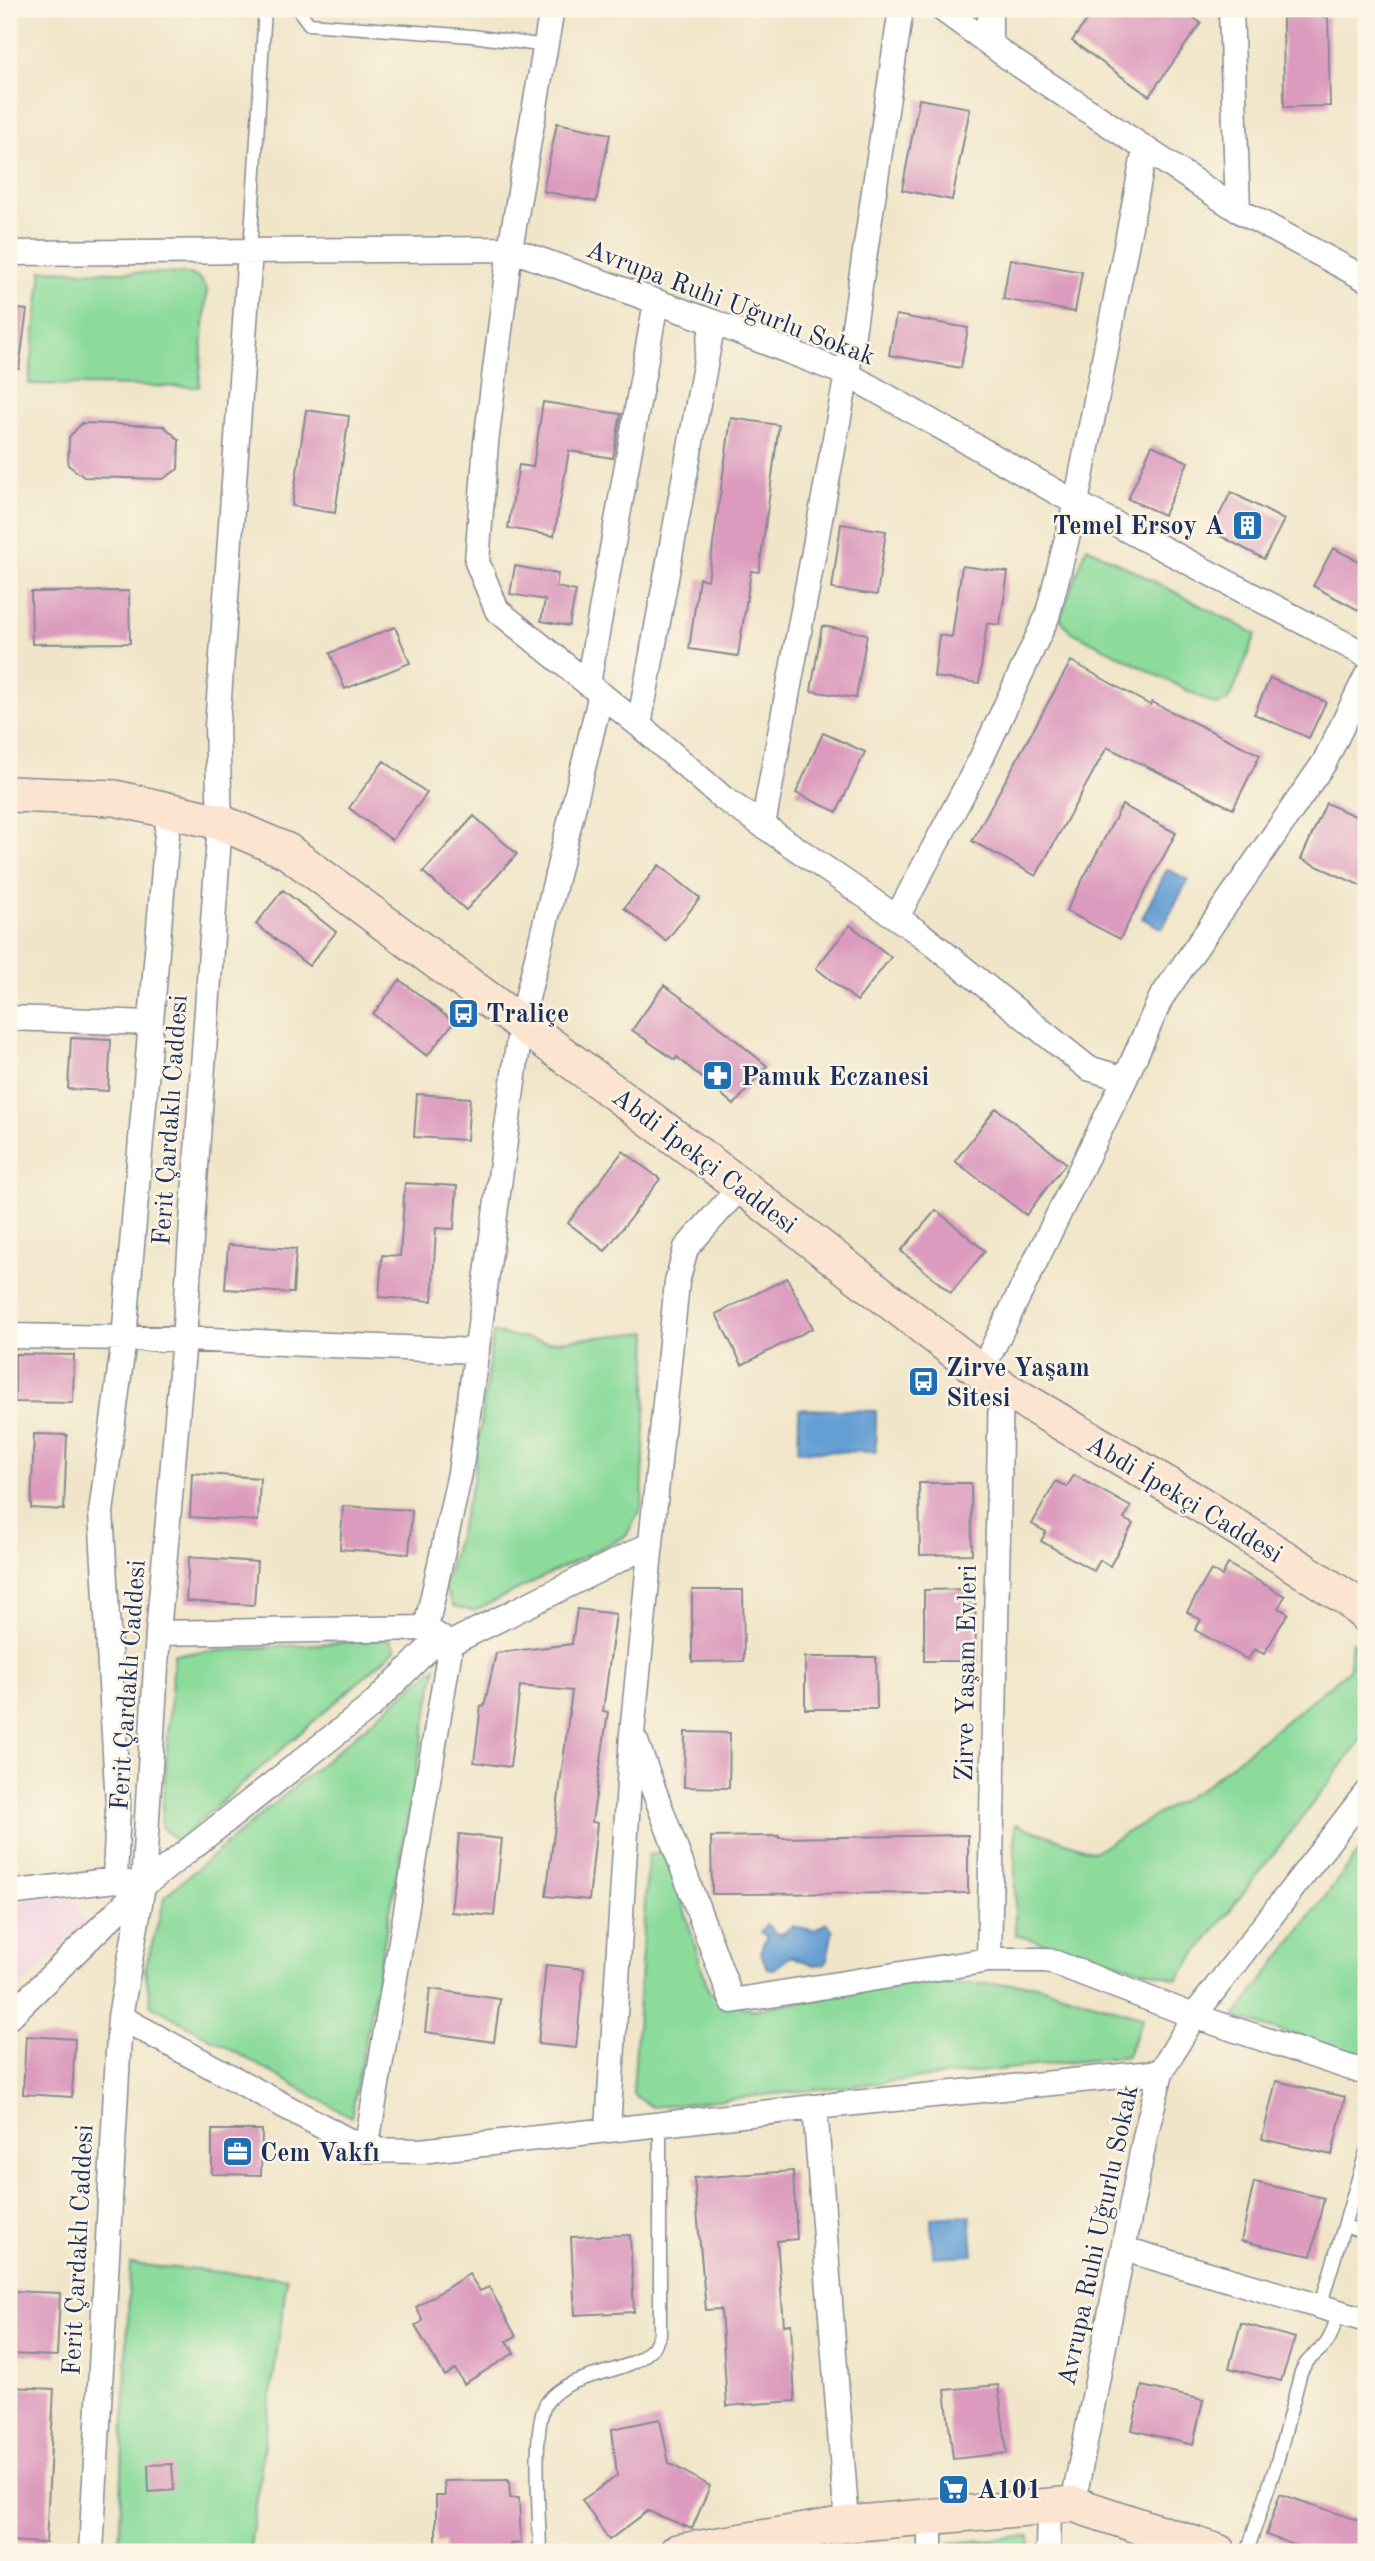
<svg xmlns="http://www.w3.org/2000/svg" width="1375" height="2561" font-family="'Old Standard TT',serif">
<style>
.built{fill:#f1d0e3}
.green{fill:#8cdb9b;stroke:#54857c;stroke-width:2}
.water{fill:#639fd4;stroke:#3f6799;stroke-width:2}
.building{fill:#dc9bbe}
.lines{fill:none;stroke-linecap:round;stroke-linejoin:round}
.lane-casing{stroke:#868a93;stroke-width:15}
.street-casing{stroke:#868a93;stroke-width:27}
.secondary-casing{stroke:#868a93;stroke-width:38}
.lane{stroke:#fff;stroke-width:12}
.street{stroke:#fff;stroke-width:24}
.secondary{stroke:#fce5d0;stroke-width:35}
.labels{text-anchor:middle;stroke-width:5;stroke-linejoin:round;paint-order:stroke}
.street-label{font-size:26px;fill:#1b2f5e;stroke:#fcf5e5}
.poi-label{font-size:26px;font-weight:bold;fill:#1b2f5e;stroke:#fcf5e5;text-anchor:start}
</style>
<rect width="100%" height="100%" fill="#fcf5e5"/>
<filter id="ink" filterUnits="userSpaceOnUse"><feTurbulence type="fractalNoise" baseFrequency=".0143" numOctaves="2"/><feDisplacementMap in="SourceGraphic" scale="14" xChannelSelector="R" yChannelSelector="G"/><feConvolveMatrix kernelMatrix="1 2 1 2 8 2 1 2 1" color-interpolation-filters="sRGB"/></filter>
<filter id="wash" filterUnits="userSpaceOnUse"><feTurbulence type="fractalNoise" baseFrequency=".00686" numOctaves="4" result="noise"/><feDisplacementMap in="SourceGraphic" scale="28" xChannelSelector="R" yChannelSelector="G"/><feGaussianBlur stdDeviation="1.57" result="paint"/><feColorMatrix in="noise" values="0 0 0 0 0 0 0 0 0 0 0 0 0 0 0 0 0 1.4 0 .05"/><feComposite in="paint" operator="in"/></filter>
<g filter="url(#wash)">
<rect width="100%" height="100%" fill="#f0e5c8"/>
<path class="built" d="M71,1895L85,1924L9,1998V1903Z"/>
<path class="green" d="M42,270L190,274L200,279L207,289L199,387L29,384Z
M1087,547L1256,634L1233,692L1226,702L1216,705L1070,631L1060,618Z
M648,1332L642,1507L626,1536L474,1611L453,1606L444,1587L473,1481L493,1333L546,1342Z
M389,1639L396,1649L177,1841L161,1827L174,1654Z
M1352,1641L1366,1653V1734L1177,1979L1015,1935V1824L1094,1852L1202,1788L1349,1670Z
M436,1667L351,2117L151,2005L145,1969L166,1895Z
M1366,1842V2057L1235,2017Z
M667,1852L709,1992L750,2010L911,1984H1033L1143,2018L1127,2056L652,2107L633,2094L648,1855Z
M130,2264L287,2278L250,2548L211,2552H119Z
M1030,2536V2552H951V2543Z"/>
<path class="water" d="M1167,869L1188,880L1162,929L1142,918Z
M799,1409L876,1411V1452L798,1451Z
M826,1923L833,1930L826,1964L814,1965L791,1956L774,1969L767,1968C761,1955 758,1949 767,1937L761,1932L766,1924L776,1933L782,1934L792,1926L815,1930Z
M970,2215L973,2255L933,2257L931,2218Z"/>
<g id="blocks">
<path class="building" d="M1095,9H1180L1201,23L1149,96L1072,41Z
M1328,17L1330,106L1284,107L1283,18Z
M919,99L970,108L952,200L902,190Z
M557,123L610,134L596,202L543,191Z
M1010,259L1082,272L1075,312L1003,299Z
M9,308L27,310L19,369L9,368Z
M896,315L968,328L961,368L889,355Z
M543,402L621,414L613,458L569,451L554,536L508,528L519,465L533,467Z
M306,410L349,416L335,513L292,506Z
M731,418L779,425L759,572L751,571L738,656L689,649L699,578L708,580Z
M82,423L164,426L179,440L178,469L163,479L84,477L68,465L69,437Z
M1152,445L1188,462L1164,515L1128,499Z
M1231,492L1284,520L1264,559L1211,531Z
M841,524L886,531L877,595L832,589Z
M1333,548L1366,565V614L1313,586Z
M515,566L558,574L556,587L576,591L569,626L541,621L545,600L510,594Z
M962,566L1008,572L1000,625L987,623L979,683L934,677L939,635L952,637Z
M129,591L130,643L32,644L31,592Z
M822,626L867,634L856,698L811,691Z
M395,627L410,663L345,689L330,653Z
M1071,661L1150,705L1152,702L1260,755L1233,809L1107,747L1036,876L972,841Z
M1270,678L1326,702L1309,738L1254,714Z
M823,733L865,752L837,812L796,793Z
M384,761L427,793L392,840L349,808Z
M1326,803L1366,821V888L1301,859Z
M1122,805L1176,833L1120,939L1066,911Z
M474,816L517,854L466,910L423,872Z
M659,865L700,898L666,941L624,908Z
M283,890L336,932L309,966L256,924Z
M850,925L891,957L857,1001L816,968Z
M400,980L454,1022L427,1056L373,1014Z
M664,985L703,1013L767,1066L734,1105L677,1057L675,1060L632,1030Z
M71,1038L111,1040L108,1091L68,1089Z
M417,1094L470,1098L467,1140L414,1137Z
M996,1108L1066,1163L1026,1215L955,1161Z
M623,1151L660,1179L605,1251L568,1223Z
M405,1183L457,1186L454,1229L436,1228L432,1301L379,1297L382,1255L400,1256Z
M936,1210L985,1251L951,1293L901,1251Z
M228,1245L296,1249L293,1293L225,1289Z
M787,1278L813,1328L742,1365L716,1314Z
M15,1354L74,1355L73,1403L15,1402Z
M34,1434L67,1435L64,1510L31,1508Z
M192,1473L260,1478L258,1521L190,1517Z
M1074,1475L1131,1507L1124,1519L1133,1524L1110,1566L1100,1560L1094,1571L1041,1541L1046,1532L1032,1524L1056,1481L1067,1487Z
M919,1483H971L972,1554L920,1555Z
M343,1506L412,1510L409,1554L340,1549Z
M189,1557L257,1562L254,1605L186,1601Z
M1228,1564L1285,1596L1278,1608L1288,1613L1264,1654L1254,1649L1248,1660L1195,1630L1201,1620L1187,1612L1211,1570L1222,1576Z
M975,1589L976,1661H924V1590Z
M692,1590H743L744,1661L692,1662Z
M577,1609L616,1614L603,1711L608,1712L592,1822L597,1823L589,1900L546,1896L572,1691L520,1686L510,1767L474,1762L481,1706L484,1707L496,1653L572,1644Z
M805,1657H876L877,1709H805Z
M685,1732L730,1733L729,1788L684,1787Z
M459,1834L502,1839L494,1916L451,1912Z
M968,1835V1893L712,1894L711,1837L779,1836V1838Z
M546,1965L584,1969L576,2048L538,2044Z
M430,1989L500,1999L494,2042L425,2032Z
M26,2036L75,2039L72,2097L23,2094Z
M1276,2081L1345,2097L1332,2155L1262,2139Z
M212,2130H262L261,2175L212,2174Z
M793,2171L797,2239L777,2241L784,2325L791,2324L795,2401L727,2406L721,2309L706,2310L694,2178Z
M1254,2182L1324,2198L1311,2256L1241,2241Z
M630,2235L634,2312L575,2315L571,2237Z
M469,2274L480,2291L489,2287L516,2336L507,2341L514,2353L464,2384L455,2369L445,2376L415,2326L423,2321L416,2307Z
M9,2291L60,2293L57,2356L9,2354Z
M1241,2323L1295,2338L1281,2381L1229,2368Z
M998,2385L1007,2453L953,2459L945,2390Z
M1142,2386L1203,2400L1193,2445L1132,2430Z
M9,2387L54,2389L46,2543L9,2541Z
M660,2419L669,2463L710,2486L692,2529L648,2511L609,2540L582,2500L617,2476L612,2429Z
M172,2464L174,2490L149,2492L148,2465Z
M509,2480L510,2498H519L521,2543L510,2544L511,2552H445L444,2542L436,2543V2496H445L444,2481Z
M1280,2494L1366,2523V2552H1314L1266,2535Z"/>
</g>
</g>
<g filter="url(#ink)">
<use href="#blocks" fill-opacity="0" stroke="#868a93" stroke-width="2"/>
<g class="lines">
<defs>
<path id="lane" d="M298,9L309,24L472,36L546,46
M250,251L265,9
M1345,2226L1366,2233
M1320,2307L1366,2152
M540,2552C540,2521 531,2424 547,2402C571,2369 626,2378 653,2348C656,2344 658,2338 660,2334V2123
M1247,2552L1277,2462L1301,2372C1308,2357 1314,2357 1324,2346C1332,2338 1335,2323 1338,2313"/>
<path id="street" d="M552,9L510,249L486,443L477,562L497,610L639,725L723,798L922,935L1088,1068L1125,1079
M942,9L1016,63L1238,210L1366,279
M1231,9L1238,210
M990,43V9
M9,253L510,249L713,322L847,374L1076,503L1366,655
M588,684L656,302
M639,725L713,322
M763,825L847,374L901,9
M897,917L981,759L1047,617L1076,503L1145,149
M9,1018L151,1023
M9,1336L184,1339L477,1351
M981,1372L1125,1079L1161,998L1324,763L1366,677
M426,1628L460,1473L521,1023L601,694
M158,1633L426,1628L438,1636
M451,1643L651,1544
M636,1742L732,2001L989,1960H1048L1194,2016L1366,2073
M115,1880L118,1804L101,1512L124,1339L169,810
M9,1893L115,1880L128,1883
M989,1960L1001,1387
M9,2017L143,1886L370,1707L440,1637
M120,2017L366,2150L420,2151L815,2107
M608,2129L632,1733L677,1282L686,1248L741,1186
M366,2150L451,1643
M1124,2249L1366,2320
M1073,2504L1145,2137L1161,2072L1194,2016L1366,1793
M930,2515V2552
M847,2524L815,2107L1161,2072
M91,2552L120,2017L143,1886L158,1633L184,1339L220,822L217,727L250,251
M1048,2552L1049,2506"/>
<path id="secondary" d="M9,794L115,798L220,822L287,851L741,1186L1001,1387L1200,1504L1348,1599L1366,1615
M677,2552L847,2524L1073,2504L1218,2552"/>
</defs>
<use href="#lane" class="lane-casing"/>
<use href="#street" class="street-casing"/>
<use href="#secondary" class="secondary-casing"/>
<use href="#lane" class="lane"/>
<use href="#street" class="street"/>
<use href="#secondary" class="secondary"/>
</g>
</g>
<defs>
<symbol id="building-square" viewBox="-11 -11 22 22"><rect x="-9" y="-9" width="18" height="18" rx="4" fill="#1f6fb2" stroke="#fcf5e5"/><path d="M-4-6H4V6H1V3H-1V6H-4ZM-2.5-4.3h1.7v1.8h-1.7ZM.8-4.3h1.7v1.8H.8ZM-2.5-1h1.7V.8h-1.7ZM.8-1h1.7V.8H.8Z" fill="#fff"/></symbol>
<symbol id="bus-square" viewBox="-11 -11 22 22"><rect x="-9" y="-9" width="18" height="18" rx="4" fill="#1f6fb2" stroke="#fcf5e5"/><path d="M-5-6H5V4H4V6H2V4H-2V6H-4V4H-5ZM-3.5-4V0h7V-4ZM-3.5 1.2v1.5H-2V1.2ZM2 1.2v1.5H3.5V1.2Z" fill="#fff"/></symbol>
<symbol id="pharmacy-square" viewBox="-11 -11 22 22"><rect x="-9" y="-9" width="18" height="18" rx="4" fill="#1f6fb2" stroke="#fcf5e5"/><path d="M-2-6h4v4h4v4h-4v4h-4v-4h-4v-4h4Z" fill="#fff"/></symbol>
<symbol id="office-square" viewBox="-11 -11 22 22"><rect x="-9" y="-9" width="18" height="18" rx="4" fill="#1f6fb2" stroke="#fcf5e5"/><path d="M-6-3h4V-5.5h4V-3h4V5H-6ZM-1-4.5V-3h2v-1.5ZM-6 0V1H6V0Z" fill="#fff"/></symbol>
<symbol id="supermarket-square" viewBox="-11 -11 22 22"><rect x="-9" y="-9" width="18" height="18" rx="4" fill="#1f6fb2" stroke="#fcf5e5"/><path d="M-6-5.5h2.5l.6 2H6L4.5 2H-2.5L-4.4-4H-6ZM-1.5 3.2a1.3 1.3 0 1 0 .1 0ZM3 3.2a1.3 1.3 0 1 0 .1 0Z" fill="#fff"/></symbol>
</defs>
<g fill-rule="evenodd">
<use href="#building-square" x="1230" y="508" width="35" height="35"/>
<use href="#bus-square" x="446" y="996" width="35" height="35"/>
<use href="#pharmacy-square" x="700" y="1058" width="35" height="35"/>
<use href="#bus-square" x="906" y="1364" width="35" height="35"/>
<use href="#office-square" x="220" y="2134" width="35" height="35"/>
<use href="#supermarket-square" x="936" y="2472" width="35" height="35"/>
</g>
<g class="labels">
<g class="street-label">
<text transform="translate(731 302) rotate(21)" y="9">Avrupa Ruhi Uğurlu Sokak</text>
<text transform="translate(169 1120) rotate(-86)" y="9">Ferit Çardaklı Caddesi</text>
<text transform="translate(705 1160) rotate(37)" y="9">Abdi İpekçi Caddesi</text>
<text transform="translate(1185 1498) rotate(31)" y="9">Abdi İpekçi Caddesi</text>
<text transform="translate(965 1673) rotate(-89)" y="9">Zirve Yaşam Evleri</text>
<text transform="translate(127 1685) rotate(-86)" y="9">Ferit Çardaklı Caddesi</text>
<text transform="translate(1097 2235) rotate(-78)" y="9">Avrupa Ruhi Uğurlu Sokak</text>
<text transform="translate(77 2250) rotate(-87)" y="9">Ferit Çardaklı Caddesi</text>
</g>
<g class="poi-label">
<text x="1224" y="534" text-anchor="end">Temel Ersoy A</text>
<text x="486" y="1022">Traliçe</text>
<text x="741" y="1085">Pamuk Eczanesi</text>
<text x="946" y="1376">Zirve Yaşam<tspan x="946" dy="30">Sitesi</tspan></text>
<text x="260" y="2161">Cem Vakfı</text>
<text x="977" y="2498">A101</text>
</g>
</g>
<rect width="1375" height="2561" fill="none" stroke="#fcf5e5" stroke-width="35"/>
</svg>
